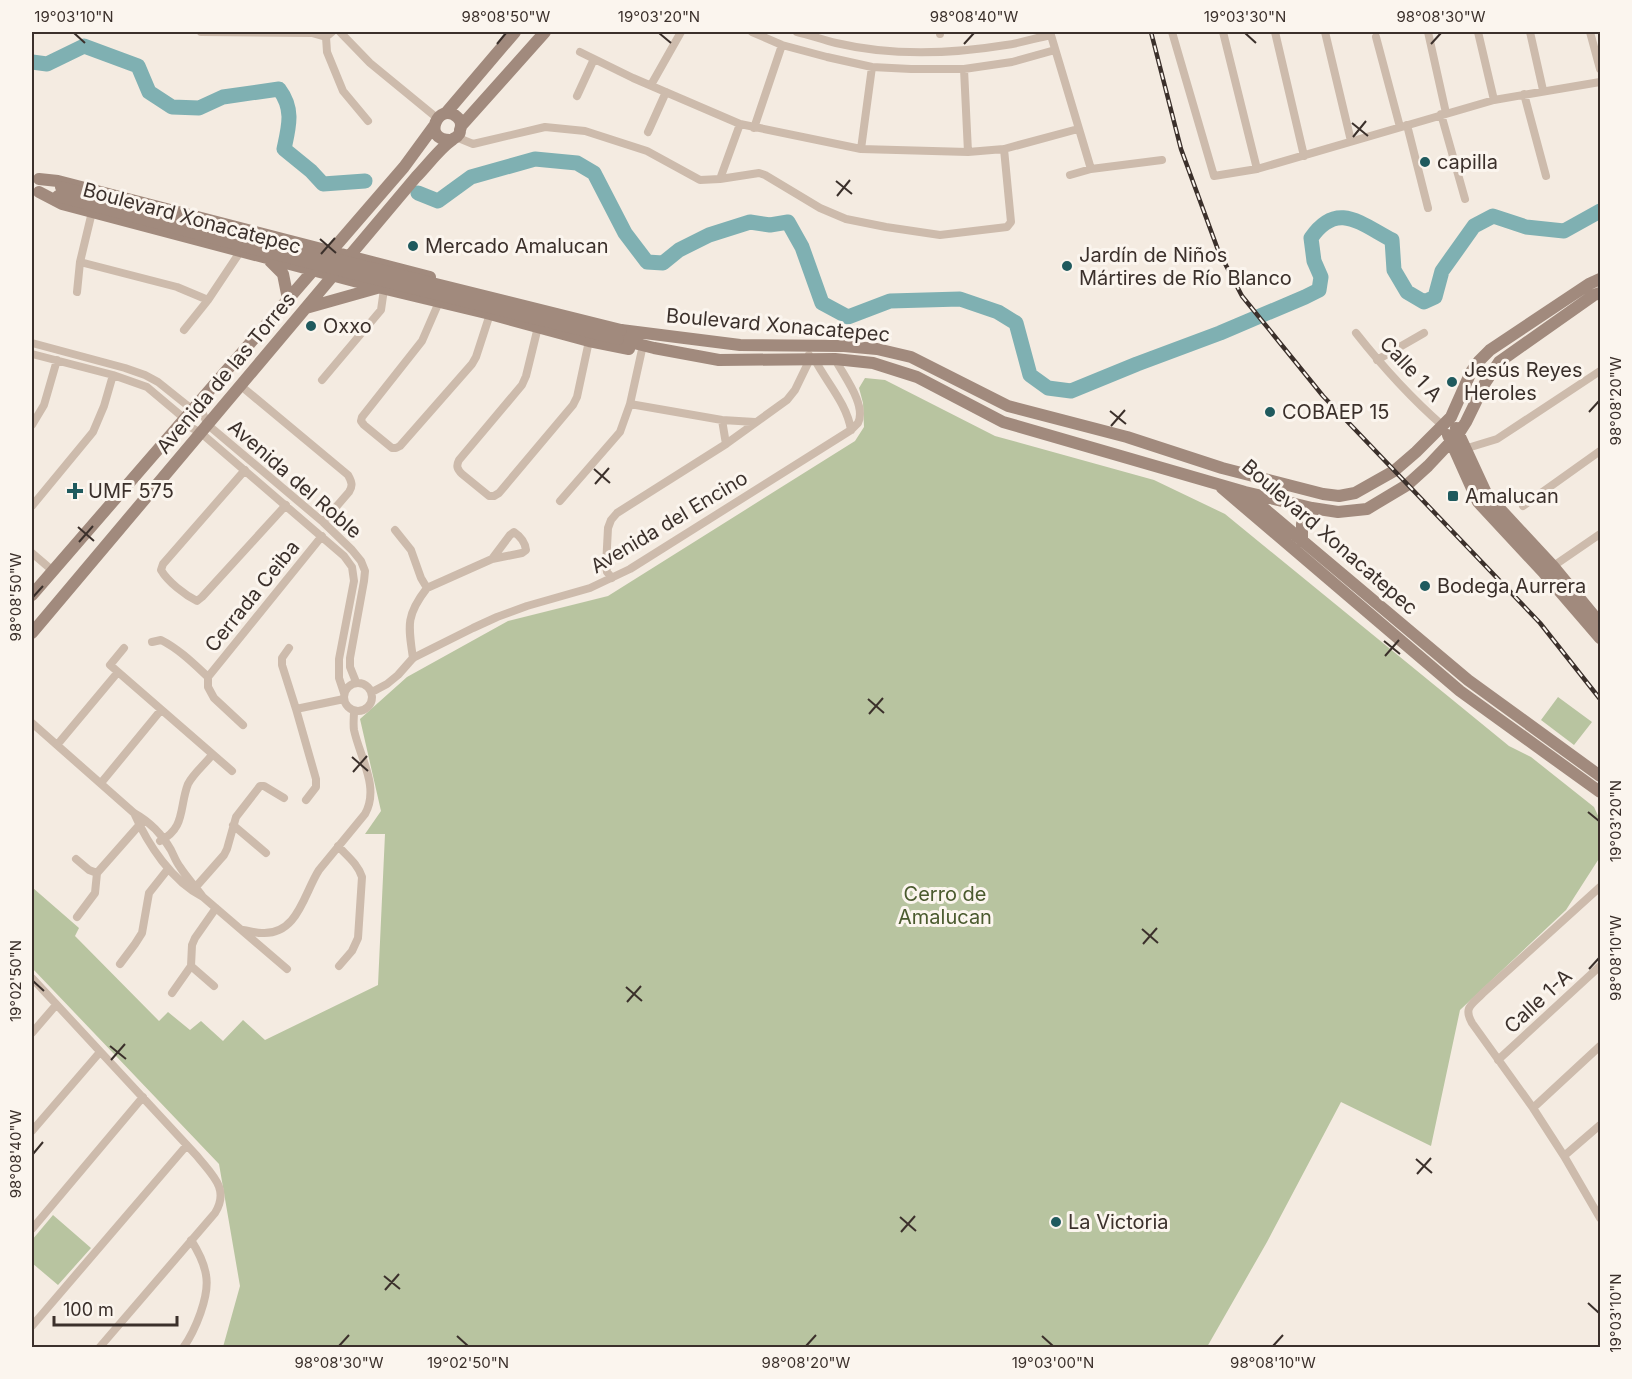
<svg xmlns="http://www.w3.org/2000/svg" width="1632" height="1379" font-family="Inter,sans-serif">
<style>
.green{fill:#b8c4a0}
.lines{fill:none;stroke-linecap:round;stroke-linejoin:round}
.river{stroke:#7fb0b2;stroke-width:15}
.street{stroke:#cdbbac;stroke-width:8}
.secondary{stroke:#a18a7d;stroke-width:12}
.rail-casing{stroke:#3b302b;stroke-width:4.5}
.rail{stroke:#fbf5ee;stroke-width:2;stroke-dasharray:7;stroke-linecap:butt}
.secondary-bridge{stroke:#a18a7d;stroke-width:12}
.ticks{fill:none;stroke:#3b302b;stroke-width:2}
.poi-dot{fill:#1f5a5e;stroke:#fbf5ee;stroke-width:2}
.labels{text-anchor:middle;stroke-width:6;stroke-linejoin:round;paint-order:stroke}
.poi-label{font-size:20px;fill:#3b302b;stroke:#fbf5ee;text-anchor:start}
.street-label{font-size:20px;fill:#3b302b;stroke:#fbf5ee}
.park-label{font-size:20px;fill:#4a5a2e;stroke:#fbf5ee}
.neatline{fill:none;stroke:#3b302b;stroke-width:2}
.ticks-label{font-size:15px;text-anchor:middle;fill:#3b302b}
</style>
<rect width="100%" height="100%" fill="#f4ebe1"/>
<path class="green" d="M865,378L885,380L995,436L1154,480L1225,514L1509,746L1531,757L1594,807L1600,820V857L1566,910L1460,1010L1431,1146L1341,1102L1267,1242L1207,1347H223L240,1286L219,1164L32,968V890L33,888L79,928L75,936L159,1021L168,1012L190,1030L201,1021L223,1041L243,1020L265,1040L378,985L385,834H365L381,811L360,719L407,677L508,621L608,596L855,441L864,427L863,403L859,388Z
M1558,697L1592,722L1574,745L1541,720Z
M53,1215L91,1248L58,1285L32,1263V1240Z"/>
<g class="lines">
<path class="river" d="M32,62L47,64L84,46L138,66L149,92L172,107L199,108L223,97L279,89C294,109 289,126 284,149L311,171L323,184L365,181
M418,193L438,201L471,177L535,159L577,163L594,173L625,233L647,262L663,263L679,250L709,235L750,222L770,225L788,222L802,247L822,303L848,317L890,301L960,299L998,312L1016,323L1030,375L1048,388L1071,391L1137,364L1220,333L1305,297L1319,290L1321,277L1314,261L1311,238C1337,200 1361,224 1392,240L1394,270L1407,292L1424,302L1435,297L1442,271L1474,226L1493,216L1526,227L1564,231L1600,211"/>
<path class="street" d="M201,32L312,33L326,37
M332,32L326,37L327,52L343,91L368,121
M340,32L370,63L437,118
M752,32L782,45L827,57L872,67L911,69H964L1012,62L1055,50
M797,32C810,35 823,40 836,43C891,56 951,54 1006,45C1021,43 1036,38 1051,35
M1050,32L1091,169
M1172,32L1214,176L1257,169L1494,100L1600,82
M1223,32L1257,169
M1275,32L1304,156
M1325,32L1351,141
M1428,32L1446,113
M1478,32L1494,100
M1530,32L1543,90
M1590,32L1600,69
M940,34V32
M1376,37L1400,127
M580,52L633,78L740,124L861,149L968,152L1004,149L1078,129
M964,69L968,152
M651,85L681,32
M1524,94L1546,176
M577,96L594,59
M1441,114L1465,199
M1407,125L1428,208
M754,128L782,45
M648,132L666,92
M456,137L473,144L545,127L585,131L647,151L700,180L720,179L759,173L765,175L820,208L846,219L886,227L940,235L1007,227L1011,222L1004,149
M861,149L872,67
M1070,175L1091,169L1162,160
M720,179L740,124
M80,262L177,287L208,300
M77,292L80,262L92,212
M439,302L422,341L362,417L361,421L364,425L392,448H396L400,446L472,364L476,357L490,314
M538,327L526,376L522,385L459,460C456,466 457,469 462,474L489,496H494L499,493L573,405L577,397L589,341
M184,330L208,300L240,252
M1356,333C1382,366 1411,398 1443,426
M32,343L125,368L145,375L158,382L193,410L203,414L208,425L323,522L352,550L361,561L365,571L364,581L350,658V667L356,682
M32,354L113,375L147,387L185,419L192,428L201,433L344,556L352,567L354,581L339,659V678L344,693
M815,360C827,383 847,404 851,430
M1377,360L1424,333
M322,380L381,310L384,289
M241,386L348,475C352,482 353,486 349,492L323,522
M630,404L722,420L755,422
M722,420L726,444
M32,425L44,405L57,360
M1461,450L1497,439L1600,371
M245,470L163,564L161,570C168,582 185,595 197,601L202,597L286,505
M560,501L620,432L630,404L643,345
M32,506L93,432L104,406L113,375
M1523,506L1600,451
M395,530L411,550L421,578L427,588C406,615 408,625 413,658
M32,553L53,571
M1549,569L1600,534
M612,578L607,572L606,566L608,528L611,520L617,513L726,444L787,400L795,390L810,359L809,355
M427,588L492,559L522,553L526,550C525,542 520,536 514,532L510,535L492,559
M152,642L161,640C179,649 194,664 208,677V687L214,698L243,725
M124,648L110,665L232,771
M289,648L282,658V665L296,709L316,779V787L306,800
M208,677L322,536
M344 697a14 14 0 1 1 28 0a14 14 0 1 1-28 0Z
M372,692L387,684L398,675L413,658L473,628L497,617L527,606L590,588L630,569L851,430C852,429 857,424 858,423C867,405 843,375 835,359
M296,709L344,699
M32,723L134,813C150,822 162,834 171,850C174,856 176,862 180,867C187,878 196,887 203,897
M57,745L118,672
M101,783L161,710
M134,813C148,845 172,881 203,897L287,969
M233,825L266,853
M160,841C186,828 179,807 188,784C193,774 205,764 212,755
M338,846C347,856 358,864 362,877L358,938L352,951L339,966
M76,859L89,870L97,873
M1600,887L1483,993C1472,1005 1463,1007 1472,1023L1533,1108L1564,1156L1600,1218
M194,889L224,855L227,849L236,817L260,786H264L284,798
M77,917L95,893L97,873L142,822
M243,930C250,931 256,933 262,933C298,935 304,893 319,870L365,814C380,787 360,758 354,730C353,724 354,717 354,711
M120,964L135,944L142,933L149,893L168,869
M191,966L214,986
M32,978L197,1156C212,1175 230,1189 215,1213L99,1348
M172,993L191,966L192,945L195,938L216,908
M32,1033L56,1005
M1498,1060L1600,966
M1533,1108L1600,1046
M32,1131L100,1052
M1564,1156L1600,1125
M32,1229L143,1097
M32,1326L187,1145
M183,1348C195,1331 210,1296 206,1275C204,1262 198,1251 191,1240"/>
<path class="secondary" d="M446,113L515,32
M461,126L545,32
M39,179L58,181L430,277
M39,192L62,204L369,285L490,314L589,341L629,349
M328,255L404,167L434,126
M270,261L283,274L288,299
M306,308L377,288
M621,330L740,345L844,346L877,349L911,357L1008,406L1127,437L1222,468L1323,494L1339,496L1355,493L1394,471L1416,452L1451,417L1471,372L1479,361L1490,350L1589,284L1600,279
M618,339L654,348L719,360L835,359L873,363L917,377L1003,422L1245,492L1312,508L1338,512L1367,509L1407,485L1428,466L1459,433L1466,422L1485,383L1499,362L1594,295L1600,293
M1456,428L1487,495L1553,566L1600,623
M1448,435L1478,502L1544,573L1600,638
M1222,488L1460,691L1600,792
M1248,495L1468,680L1600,776
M1302,541V524L1312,508
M32,595L316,267
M32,633L416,177C427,166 440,148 452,140C456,136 456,139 459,134C460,133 460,131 460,130C462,125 461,120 457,117C439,100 420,141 451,140"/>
<defs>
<path id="rail" d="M1151,32L1181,149L1218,250L1242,296L1323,396L1540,623L1600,699"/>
</defs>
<use href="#rail" class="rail-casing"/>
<use href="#rail" class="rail"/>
<path class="secondary-bridge" d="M61,187L246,237L621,330
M58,196L243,246L618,339"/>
</g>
<path class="ticks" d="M74,33L85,43M659,33L671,43M1245,33L1256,43M497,44L506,33M964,44L974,33M1431,44L1441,33M1352,123L1368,136M1353,137L1366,121M836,181L852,194M837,196L850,180M320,239L336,253M321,254L335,238M1110,411L1126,424M1589,412L1599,401M1111,426L1125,410M594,469L610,483M595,484L609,468M78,527L94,541M79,542L93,526M33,597L43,586M1384,641L1400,654M1385,656L1399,640M868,699L884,713M869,714L883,698M352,757L368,771M353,772L367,756M1588,812L1599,821M1142,929L1158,943M1143,944L1157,928M1589,969L1599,958M33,981L44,991M626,987L642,1001M627,1002L641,986M110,1046L126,1059M111,1060L125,1044M33,1154L43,1142M1416,1159L1432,1173M1417,1174L1431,1158M900,1217L916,1231M901,1232L915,1216M384,1276L400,1289M385,1290L399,1274M1588,1303L1599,1313M457,1336L468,1346M1042,1336L1053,1346M339,1346L349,1335M806,1346L816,1335M1273,1346L1283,1335"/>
<g class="poi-dot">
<circle cx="1425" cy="162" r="6"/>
<circle cx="413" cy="246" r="6"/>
<circle cx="1067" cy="266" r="6"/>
<circle cx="311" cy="326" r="6"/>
<circle cx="1452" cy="382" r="6"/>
<circle cx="1270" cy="412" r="6"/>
<path d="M72 482h6v6h6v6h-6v6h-6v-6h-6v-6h6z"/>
<rect x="1447" y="490" width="12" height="12" rx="3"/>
<circle cx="1425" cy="586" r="6"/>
<circle cx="1056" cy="1222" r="6"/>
</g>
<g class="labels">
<g class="poi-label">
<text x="1437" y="169">capilla</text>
<text x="425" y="253">Mercado Amalucan</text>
<text x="1079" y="262">Jardín de Niños<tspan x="1079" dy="23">Mártires de Río Blanco</tspan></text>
<text x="323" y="333">Oxxo</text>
<text x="1464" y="377">Jesús Reyes<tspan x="1464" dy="23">Heroles</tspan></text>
<text x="1282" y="419">COBAEP 15</text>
<text x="88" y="498">UMF 575</text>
<text x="1465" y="503">Amalucan</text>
<text x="1437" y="593">Bodega Aurrera</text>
<text x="1068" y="1229">La Victoria</text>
</g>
<g class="street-label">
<text transform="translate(192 218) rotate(15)" y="7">Boulevard Xonacatepec</text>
<text transform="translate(778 325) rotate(5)" y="7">Boulevard Xonacatepec</text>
<text transform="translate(1411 369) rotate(47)" y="7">Calle 1 A</text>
<text transform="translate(226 373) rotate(-50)" y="7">Avenida de las Torres</text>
<text transform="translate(295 479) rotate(41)" y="7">Avenida del Roble</text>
<text transform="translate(669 522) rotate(-31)" y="7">Avenida del Encino</text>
<text transform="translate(1330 537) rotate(41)" y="7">Boulevard Xonacatepec</text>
<text transform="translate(252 596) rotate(-51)" y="7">Cerrada Ceiba</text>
<text transform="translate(1538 1001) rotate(-43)" y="7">Calle 1-A</text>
</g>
<g class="park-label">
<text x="945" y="901">Cerro de<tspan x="945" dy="23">Amalucan</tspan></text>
</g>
</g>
<rect width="1632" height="1379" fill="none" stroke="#fbf5ee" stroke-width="66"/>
<path d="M54 1316v9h123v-9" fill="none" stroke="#3b302b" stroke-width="3"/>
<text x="63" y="1316" font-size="18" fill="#3b302b" stroke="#fbf5ee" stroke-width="4.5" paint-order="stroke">100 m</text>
<rect x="33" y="33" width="1566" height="1313" class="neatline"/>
<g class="ticks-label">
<text x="74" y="22">19°03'10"N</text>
<text x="506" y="22">98°08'50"W</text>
<text x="659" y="22">19°03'20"N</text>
<text x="974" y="22">98°08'40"W</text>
<text x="1245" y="22">19°03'30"N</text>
<text x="1441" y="22">98°08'30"W</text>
<text transform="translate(1616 401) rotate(-90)" y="5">98°08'20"W</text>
<text transform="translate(16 597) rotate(-90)" y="5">98°08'50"W</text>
<text transform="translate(1616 821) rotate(-90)" y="5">19°03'20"N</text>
<text transform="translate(1616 958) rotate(-90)" y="5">98°08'10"W</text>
<text transform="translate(16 981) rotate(-90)" y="5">19°02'50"N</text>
<text transform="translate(16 1154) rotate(-90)" y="5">98°08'40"W</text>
<text transform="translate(1616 1313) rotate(-90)" y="5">19°03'10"N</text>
<text x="339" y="1368">98°08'30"W</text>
<text x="468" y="1368">19°02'50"N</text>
<text x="806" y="1368">98°08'20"W</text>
<text x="1053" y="1368">19°03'00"N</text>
<text x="1273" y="1368">98°08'10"W</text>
</g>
</svg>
